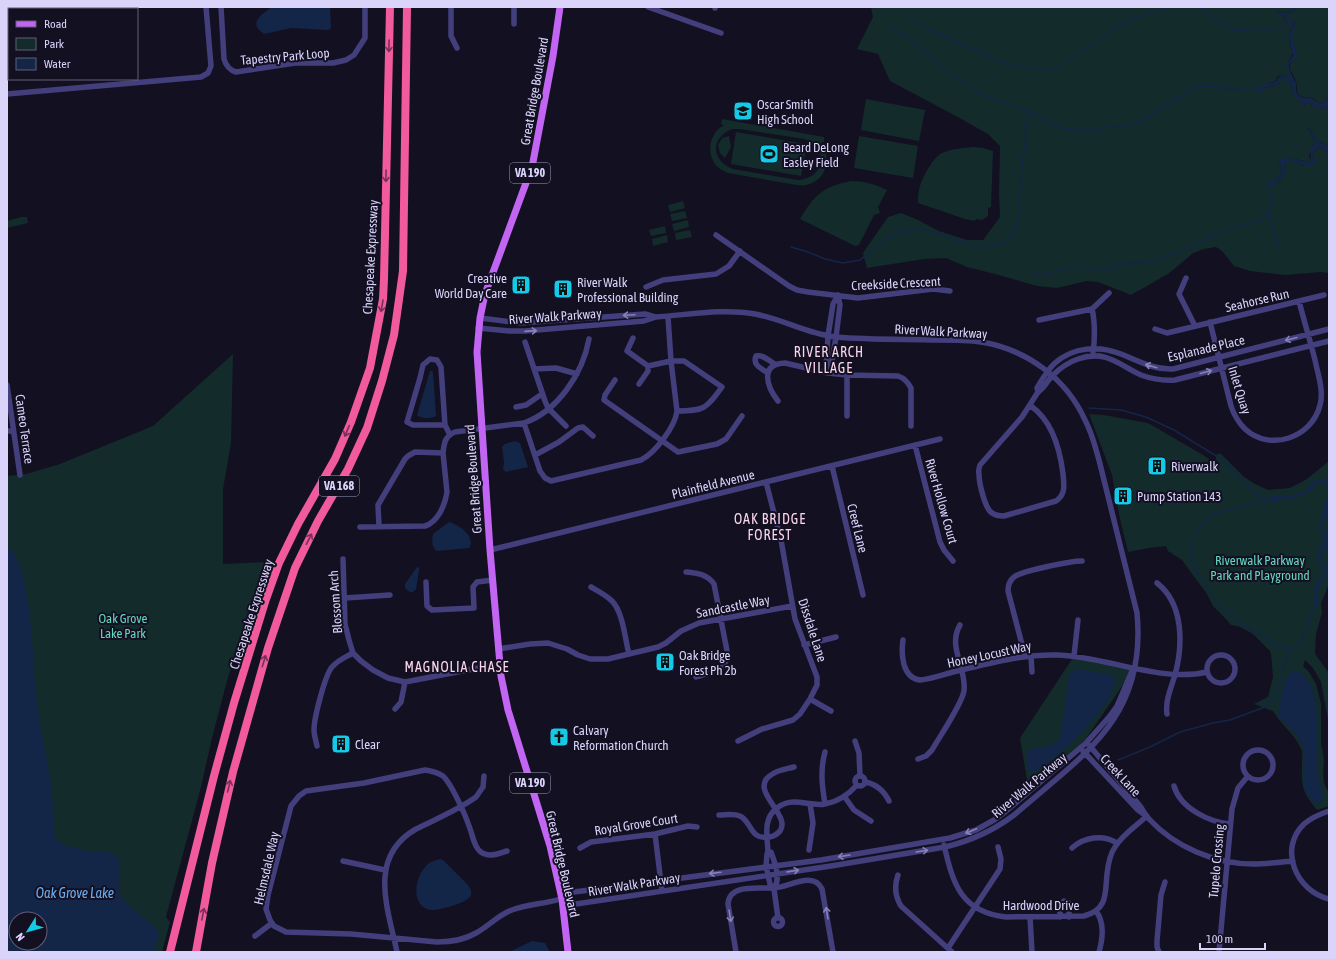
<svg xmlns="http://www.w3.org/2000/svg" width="1336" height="959" font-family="'Asap Condensed',sans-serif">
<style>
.green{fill:#132b2b;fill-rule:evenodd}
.water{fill:#142647;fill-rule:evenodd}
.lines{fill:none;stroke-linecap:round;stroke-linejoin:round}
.stream{stroke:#142647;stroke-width:1.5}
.minor{stroke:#433f7c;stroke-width:5.5}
.major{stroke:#c265f2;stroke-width:7}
.highway{stroke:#f15a9c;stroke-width:8}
.oneway{stroke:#773159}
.oneway2{stroke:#8782b5}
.labels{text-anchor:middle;stroke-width:4;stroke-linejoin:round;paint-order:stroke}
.shield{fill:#131022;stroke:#9e99ba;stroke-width:1}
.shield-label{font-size:12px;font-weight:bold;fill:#dad4fb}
.street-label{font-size:13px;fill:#dad4fb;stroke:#131022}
.poi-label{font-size:13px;fill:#dad4fb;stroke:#131022;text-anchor:start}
.park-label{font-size:13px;fill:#66d5bd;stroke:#131022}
.neighbourhood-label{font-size:14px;letter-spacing:1px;fill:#fbd6ec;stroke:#131022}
.water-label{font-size:14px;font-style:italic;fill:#6baef2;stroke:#131022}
</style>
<rect width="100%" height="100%" fill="#131022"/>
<path class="green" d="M871,7H1294L1291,11C1286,11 1282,15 1277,11L1279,15L1283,16L1286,23H1292L1294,25C1292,28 1289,33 1289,37C1288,49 1298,51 1288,61L1289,78H1287L1283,75L1278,76C1276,82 1273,83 1267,83L1258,93L1265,88L1279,84L1282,77L1291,83L1292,90L1303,103V107L1307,102C1314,106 1321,111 1329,107V147C1325,143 1320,143 1317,140C1314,137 1312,131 1309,127L1307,128C1312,132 1312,137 1316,142L1309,155L1311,160L1309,162L1289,158L1278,163L1282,165C1281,175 1279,179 1270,182L1271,186C1282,178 1286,177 1285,162H1296L1305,166L1315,161L1312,154L1319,146L1329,154V273L1321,272L1285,275L1250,271L1234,266L1222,251L1216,247L1204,249L1193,253L1185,260L1168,274L1131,295L1098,282L1087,281L1057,288L1037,286L995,274L967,267L946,258L924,259L867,268L863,253L888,217L901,213L916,219L939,231L967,240H983L1000,217L999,193L1000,146L988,134L956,116L890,81L878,54L857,49L873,17Z
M1297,7H1329V96L1323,103L1321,104L1312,98L1303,97L1298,95C1297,92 1297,89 1297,86C1293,66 1282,74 1297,53L1291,40L1295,22L1287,20L1285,16L1294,10Z
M866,99L925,110L919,141L861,130Z
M722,119L824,137V142H821C832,157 827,181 806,185C804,186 800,185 797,185L728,173C723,171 718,168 715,164C706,152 710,132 724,125L721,124ZM732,129H740L805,139C829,149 825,178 798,180L733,169C711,161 710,138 732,129Z
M736,132L807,144L801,176L731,164Z
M729,136L731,147L725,158L720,153L718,145L722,138Z
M859,136L918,146L913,178L854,168Z
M973,147L983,148L993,151L991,207L988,208V216L982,220L976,219L975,221L965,219L918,203C918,199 918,194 919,190C921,180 932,158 942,153C951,149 963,148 973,147Z
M851,181C865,181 874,184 887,190L878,207L880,213L874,215L859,245L855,246L800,219C815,194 823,187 851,181Z
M683,201L685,208L670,212L668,205Z
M685,211L687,218L672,221L670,214Z
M21,217H27L28,223L7,228V221Z
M688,220L689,227L674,231L672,224Z
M665,226L666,233L651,236L649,230Z
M690,230L692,237L676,240L675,233Z
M667,235L668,242L653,246L652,239Z
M233,354L231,443L223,489V564L268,562L228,677L212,738L201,787L166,917L170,922L162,952H7V476L26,474L60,464L153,426ZM16,919H40V943H16Z
M1089,414L1104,415L1148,423L1203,455L1220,466L1216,459V455L1220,453L1243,476L1253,483L1268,490L1290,488L1307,479L1329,461V472L1327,477L1329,476V584L1321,603L1322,613L1316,634L1315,654L1329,673V725L1321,682L1313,668L1305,660L1303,666L1309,672L1316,684L1321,704V744L1324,759L1323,775L1324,783L1329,794V806L1317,810C1303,792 1301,788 1302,764C1302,759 1303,753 1301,749C1295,734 1281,725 1273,711L1254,704L1268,697L1273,677L1271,654L1270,651L1253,634L1238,626L1231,625L1227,620L1213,606L1207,594L1190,571L1182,560L1168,551L1166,546L1149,548L1128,552L1120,519L1112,475Z
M1074,656L1134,669L1085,740L1029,792L1020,738Z"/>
<path class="water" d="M272,7H330L331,28L328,30L291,28L264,34C247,23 262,14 272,7Z
M1294,7H1297L1294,10L1285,16L1287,20H1293L1296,27C1288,40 1295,40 1297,53C1298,59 1291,60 1289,65C1288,70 1294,78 1296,83C1297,86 1295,92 1298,95C1301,98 1306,97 1310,98C1314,99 1317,102 1321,104L1323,103L1329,96V107C1321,112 1314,106 1307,102L1302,108L1303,103C1294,99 1292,92 1291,83L1286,82L1282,77L1279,84L1265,88L1258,93L1255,92V90C1259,88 1263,84 1267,83C1273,82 1268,85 1274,82C1279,80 1277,76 1283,75L1287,78H1289C1286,66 1284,65 1293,56L1288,36L1294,25L1292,23H1286L1283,16L1279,15L1274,9C1282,16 1283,12 1291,11Z
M1307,127H1309C1313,132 1315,139 1320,142C1323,144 1326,144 1329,147V154L1319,146L1312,154L1315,161L1313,166H1305L1295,162H1285C1286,177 1282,178 1271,186L1270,189H1268V183C1277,177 1281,179 1282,165L1278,163L1281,159L1289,158L1309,162L1311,160L1310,150L1316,142C1312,137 1312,132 1307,127Z
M430,371H432L433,372L436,416C431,419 422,419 417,415Z
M515,441L520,443L528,467L506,472L503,469L504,462L502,447L505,444Z
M1329,472V480L1325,484L1317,482C1313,489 1308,495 1300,495C1295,499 1289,500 1283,497L1274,503L1270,501L1271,496C1284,494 1306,499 1311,482L1318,479L1325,481Z
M1329,499V503L1327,505L1329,512L1328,517L1324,520L1323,522L1325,532L1328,533V539L1326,541L1329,547L1319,554C1320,558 1323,558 1325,562C1329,567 1327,575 1325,581L1322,582C1315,594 1321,597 1317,608H1315L1314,602L1316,599L1314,588L1325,576L1323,562L1317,558C1318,553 1318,549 1323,547L1324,539L1325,537C1316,523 1323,518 1324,503Z
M449,522C459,525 471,533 471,544L469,548L437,551C431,547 432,540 433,534Z
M7,546C32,562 33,666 36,696C39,724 46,752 50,780C53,799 54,818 55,838L65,846L90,851H105L118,857C119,863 120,869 120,875C120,880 118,886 119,891C122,906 151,919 159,932L154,952H7ZM16,919H40V943H16Z
M417,567L419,568V570L416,589L413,592C408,592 404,589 405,584Z
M1076,669L1109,674L1115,679V683C1111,692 1107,702 1101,710C1094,720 1040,778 1030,771C1026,769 1027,758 1026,754L1027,751C1039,744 1047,751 1060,739L1069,677L1070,673Z
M1294,670C1322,678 1318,733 1317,757C1317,762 1316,769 1317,775C1319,783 1324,790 1323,799L1318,804C1313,803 1312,800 1309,796C1297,778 1308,766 1303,748C1300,735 1287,725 1278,716C1280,704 1283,676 1294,670Z
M440,859L443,860L468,885L471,890V896C464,903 457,904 449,907C443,908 433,912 427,909C410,902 416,876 426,866C430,861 435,861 440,859Z
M532,941L545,943L550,952H509Z"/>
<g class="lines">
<path class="stream" d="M1197,7L1211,14L1224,26L1240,31L1283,27L1287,22
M911,17L927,29L1006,64L1041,70L1058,67L1100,39L1113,28L1146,14L1163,11L1170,7
M891,28L906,36L948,71L978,92L994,100L1028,111L1058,127L1074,130L1091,131L1108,127H1125L1141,121L1184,94L1199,87L1220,86L1223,89H1240L1253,87L1257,90
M1269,187L1272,199L1268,212L1277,241L1278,251
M791,247L808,252L825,259L843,263L860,260L887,239L901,231L920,229L954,239L970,245L987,246L1005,243L1016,230L1020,214L1019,197L1028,111
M1035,275L1076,267L1110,269L1127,263H1148L1188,248L1219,232L1260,221L1268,212
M1089,408L1121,410L1146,417L1174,430L1218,457L1254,492L1268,500
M1272,500C1259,500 1245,506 1233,509C1227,511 1218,512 1213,515C1204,522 1191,535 1190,547C1189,564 1210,595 1222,608C1232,619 1246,626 1259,634C1270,640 1287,656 1300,645L1313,609L1316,592
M1279,500L1288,499
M1317,586L1321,574L1322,531
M1118,760L1150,747L1180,732L1213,723L1230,720L1262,708L1269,704L1274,697L1281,681L1282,669L1288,657L1289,649"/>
<path class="minor" d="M221,7L224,59C226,66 229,70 236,72L295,63H333L346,60L354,55L365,38V7
M451,7V36L457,48
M648,7L721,33
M715,7V8
M514,24V7
M7,94L201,77L208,73L211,66L206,7
M716,235L789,286L797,290L808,292L858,298L933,289L950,291
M1186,278L1179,294L1195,326
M646,287L663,280L716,274L729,266L740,251
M838,295L840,305L836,337L831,367L828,373L826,367L828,336L833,304Z
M1092,309C1095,321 1095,339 1093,352
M480,318L520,323L645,314L655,317
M1039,320L1092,309L1109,293
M1210,322L1231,406C1234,415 1238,422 1245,429C1270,452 1312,438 1320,405C1324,391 1318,375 1315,360C1310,340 1304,321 1299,301
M478,328L509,331H525L644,321L656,317C688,315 722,308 755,314C783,319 807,334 836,337C869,340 905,339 938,340C952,340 967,340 981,342C1026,349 1066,378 1085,420C1092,433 1095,446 1099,460L1137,613C1147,718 1084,754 1014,815C993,831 970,841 945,847L831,866L576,904L562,899
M1155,329L1167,333L1324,295
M633,338L627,351L648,366L671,361H684L722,387C706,409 704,411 677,411
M525,342L545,401L548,408L566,426
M534,369L556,368L577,374
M768,373C762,369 752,365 756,356C763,354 769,361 775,364
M615,380L605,395L604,400L678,452L717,444L726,439L742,416
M639,384L648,371V366
M7,385L20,475
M1038,392L1037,388C1042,380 1047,370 1055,363C1073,347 1099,345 1121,354C1138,361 1154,370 1173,369L1329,329
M778,401C767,387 759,364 785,363L828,373L847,375L898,376C904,378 908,382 911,388V426
M1031,406C1052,421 1060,449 1063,474C1064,485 1066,494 1056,501L1004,516C1000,516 996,516 992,513C985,509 979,483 979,474C978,471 979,468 980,465L1022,417L1038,392C1045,388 1047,381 1052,376C1059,369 1069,362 1078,359C1106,349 1119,365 1141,375C1152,379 1163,381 1175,380L1329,341
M516,407L526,405L542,394
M847,416V375
M524,423L540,471L545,478L551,481L641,460C655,453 675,427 677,411L671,361L668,317
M445,425H413L407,422L420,378L423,365L430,359L437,360L441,367L445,425L450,435
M7,431H13
M915,445L940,542L944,550L953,561
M535,455L559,442L578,428L583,427L593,436
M832,466L863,595
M379,526L378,505L405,459L408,456L415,452L443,453C444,443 445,436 455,432L524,423C558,411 583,373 589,339
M360,527L425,526C438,522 445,505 447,492L443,453
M490,550L940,439
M343,559L345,624L349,640L353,653L361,661L373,670L388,678L405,682L499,664
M686,572C697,573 707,574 714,584L728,656C725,670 708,673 696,677
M426,582L427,606L432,610L474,608L473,587L477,582L493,580
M1157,583C1184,604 1183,645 1175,675C1171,688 1165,701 1167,714
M591,587C598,591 606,595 612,601C623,612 625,639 629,654
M345,598L390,595
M903,640C901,654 902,678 920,680C931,679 942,675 953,672C987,664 1021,654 1057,655C1105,656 1160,683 1207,672
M804,645L836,637
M498,649L530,644L548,643L567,649L578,655L590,659H608L658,647L666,643L681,631L699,623L792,606
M1207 669a14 14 0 1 1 28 0a14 14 0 1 1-28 0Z
M1025,656L1008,591C1008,586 1009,581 1014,577C1021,571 1071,561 1082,561
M1031,656L1032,672
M1074,656L1078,620
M810,699L831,711
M395,709L401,702L405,682
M738,741L762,729L793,720L800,714L810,699L817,685V677L795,619L781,540L766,482
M855,741L859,753L860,776
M1089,745C1106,765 1124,786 1140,806C1143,810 1145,815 1149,819C1175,847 1215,864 1253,864C1266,864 1280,862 1293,861
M317,746C316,741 314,735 314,730C314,718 325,675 332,667C338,660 346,657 353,653
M1243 765a15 15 0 1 1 30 0a15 15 0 1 1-30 0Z
M1083,751L1138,810L1145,815
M825,752C820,770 822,786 825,804
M918,759L926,756L932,750C940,736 962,704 964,691C967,668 947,647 960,625
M855 781a5 5 0 1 1 10 0a5 5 0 1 1-10 0Z
M865,782C876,784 884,791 889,801
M1174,786C1180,808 1209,822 1230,824
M844,796L854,810L871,821
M1329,811C1320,814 1312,817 1304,824C1278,849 1296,891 1329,899
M719,815C726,815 733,813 740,816C752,822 750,840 768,837C772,837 776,835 779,832C794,816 747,790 771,775C777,770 787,769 794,767
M655,834L662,891
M944,845C953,884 961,912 1006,917L1084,916C1108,910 1105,893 1107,874C1108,865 1110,854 1115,847C1122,835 1136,826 1147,816
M580,848L591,842L655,834L688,826L697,827
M1072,848C1084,837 1103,834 1117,843
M809,850L813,823L810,804
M507,851C500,853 492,857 485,854C474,851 473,835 469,826C465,814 451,783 443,776C437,772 432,771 425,770L364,783L306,791L299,796L291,806L268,895L266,909L270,920L274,926L286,932L351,934L437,942C451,942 464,940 476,933C489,926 498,915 512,910C528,904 545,904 560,899C565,898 570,894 574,892L821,860L950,838L976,830L994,820L1005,812L1086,743L1109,717L1117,706L1132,671
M768,851C767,836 763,818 777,808C782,804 788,802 794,802C805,802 815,806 825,804C837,802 849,794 857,785
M343,861L385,870
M898,875C894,886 895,896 901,906L952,952
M774,889C781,878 775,863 771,852L768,851L767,854L766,866L770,884L774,889L778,918
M1096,911C1105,923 1103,938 1099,952
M1030,917L1032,952
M1060,917V906L1064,901L1069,903V917
M773.5 922a4.5 4.5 0 1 1 9 0a4.5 4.5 0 1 1-9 0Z
M255,936L272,923
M948,948L1000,869L1001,859L998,847
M397,952C388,909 367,857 416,829C436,819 458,810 476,797L483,787L484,776
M736,952L728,904C729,883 760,889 773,888C788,888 813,870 822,889L833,952
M1159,952L1157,947V941L1161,895L1165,882
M1219,952L1232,809L1238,788L1248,776"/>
<path class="major" d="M560,7L553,56L533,162L526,183L485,294L480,318L477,352L490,550L501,676L508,710L550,846L562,899L568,952"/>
<path class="highway" d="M170,952L214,776L234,703L265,602L279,563L298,524L335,459L351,422L370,368L383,299L384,279L390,7
M196,952L212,863L233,772L268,648L295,568L318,521L348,469L367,428L382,381L394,335L403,271L407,7"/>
</g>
<defs><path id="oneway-shaft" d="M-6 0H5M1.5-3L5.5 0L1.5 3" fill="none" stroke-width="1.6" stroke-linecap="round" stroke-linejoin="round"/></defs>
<g class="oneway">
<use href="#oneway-shaft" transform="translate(389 46) rotate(91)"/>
<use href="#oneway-shaft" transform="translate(386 176) rotate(91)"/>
<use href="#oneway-shaft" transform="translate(382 306) rotate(100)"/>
<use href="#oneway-shaft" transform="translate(347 431) rotate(113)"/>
<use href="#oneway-shaft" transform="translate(309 539) rotate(-63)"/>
<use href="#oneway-shaft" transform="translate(264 661) rotate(-73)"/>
<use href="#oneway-shaft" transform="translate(229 786) rotate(-77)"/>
<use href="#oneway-shaft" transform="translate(203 914) rotate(-79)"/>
</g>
<g class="oneway2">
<use href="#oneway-shaft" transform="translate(629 315) rotate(177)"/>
<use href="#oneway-shaft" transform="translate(531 331) rotate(-4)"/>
<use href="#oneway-shaft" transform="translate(1291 339) rotate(166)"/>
<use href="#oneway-shaft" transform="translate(1151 366) rotate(-164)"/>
<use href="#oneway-shaft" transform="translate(1206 372) rotate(-15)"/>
<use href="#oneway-shaft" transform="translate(971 831) rotate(157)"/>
<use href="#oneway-shaft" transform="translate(922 851) rotate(-9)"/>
<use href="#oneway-shaft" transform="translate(844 856) rotate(171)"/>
<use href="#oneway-shaft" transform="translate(793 871) rotate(-8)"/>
<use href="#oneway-shaft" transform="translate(715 873) rotate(173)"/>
<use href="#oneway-shaft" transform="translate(827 913) rotate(-99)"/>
<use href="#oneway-shaft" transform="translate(730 916) rotate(81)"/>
</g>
<defs>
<symbol id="school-square" viewBox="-11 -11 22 22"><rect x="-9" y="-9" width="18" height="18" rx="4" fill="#14cae7" stroke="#131022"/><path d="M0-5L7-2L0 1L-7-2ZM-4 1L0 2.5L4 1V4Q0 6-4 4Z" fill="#111"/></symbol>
<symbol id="stadium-square" viewBox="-11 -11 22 22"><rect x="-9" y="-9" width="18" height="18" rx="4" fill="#14cae7" stroke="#131022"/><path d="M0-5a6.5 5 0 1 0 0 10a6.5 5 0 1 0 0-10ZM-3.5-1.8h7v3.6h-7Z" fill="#111"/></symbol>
<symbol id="building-square" viewBox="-11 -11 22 22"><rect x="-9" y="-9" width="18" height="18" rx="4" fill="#14cae7" stroke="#131022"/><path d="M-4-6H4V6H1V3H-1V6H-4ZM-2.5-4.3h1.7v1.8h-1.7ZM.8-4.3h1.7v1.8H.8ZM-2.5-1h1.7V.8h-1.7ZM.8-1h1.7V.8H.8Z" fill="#111"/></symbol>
<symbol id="church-square" viewBox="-11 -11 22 22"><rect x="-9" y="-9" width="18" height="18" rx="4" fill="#14cae7" stroke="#131022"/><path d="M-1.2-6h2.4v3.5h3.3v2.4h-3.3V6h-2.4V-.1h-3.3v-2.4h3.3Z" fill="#111"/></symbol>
</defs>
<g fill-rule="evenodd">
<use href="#school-square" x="732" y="100" width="22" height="22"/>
<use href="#stadium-square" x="758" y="143" width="22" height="22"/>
<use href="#building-square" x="510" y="274" width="22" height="22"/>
<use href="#building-square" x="552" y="278" width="22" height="22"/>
<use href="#building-square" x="1146" y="455" width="22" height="22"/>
<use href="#building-square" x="1112" y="485" width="22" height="22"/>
<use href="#building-square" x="654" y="651" width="22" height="22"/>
<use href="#church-square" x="548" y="726" width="22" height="22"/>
<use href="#building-square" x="330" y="733" width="22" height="22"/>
</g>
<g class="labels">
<g class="shield">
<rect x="510" y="163" width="40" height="20" rx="3"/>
<rect x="319" y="476" width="40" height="20" rx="3"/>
<rect x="510" y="773" width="40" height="20" rx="3"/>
</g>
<g class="shield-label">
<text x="530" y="177">VA 190</text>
<text x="339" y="490">VA 168</text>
<text x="530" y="787">VA 190</text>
</g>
<g class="street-label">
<text transform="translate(285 56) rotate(-5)" y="5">Tapestry Park Loop</text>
<text transform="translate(534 91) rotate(-80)" y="5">Great Bridge Boulevard</text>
<text transform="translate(370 257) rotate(-87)" y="5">Chesapeake Expressway</text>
<text transform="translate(896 283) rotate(-3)" y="5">Creekside Crescent</text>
<text transform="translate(1257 300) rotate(-13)" y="5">Seahorse Run</text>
<text transform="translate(555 316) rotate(-4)" y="5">River Walk Parkway</text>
<text transform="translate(941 331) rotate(3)" y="5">River Walk Parkway</text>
<text transform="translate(1206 348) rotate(-13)" y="5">Esplanade Place</text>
<text transform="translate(1240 390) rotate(73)" y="5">Inlet Quay</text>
<text transform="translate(25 429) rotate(82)" y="5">Cameo Terrace</text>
<text transform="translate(473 479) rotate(-94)" y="5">Great Bridge Boulevard</text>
<text transform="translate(713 484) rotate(-14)" y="5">Plainfield Avenue</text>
<text transform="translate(942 501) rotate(74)" y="5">River Hollow Court</text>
<text transform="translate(858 528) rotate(76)" y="5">Creef Lane</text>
<text transform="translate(335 602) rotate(-94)" y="5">Blossom Arch</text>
<text transform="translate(733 606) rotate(-11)" y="5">Sandcastle Way</text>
<text transform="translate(251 614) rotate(-72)" y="5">Chesapeake Expressway</text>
<text transform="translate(813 630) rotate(72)" y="5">Dissdale Lane</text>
<text transform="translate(989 654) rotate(-12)" y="5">Honey Locust Way</text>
<text transform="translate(1121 775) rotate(47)" y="5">Creek Lane</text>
<text transform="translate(1029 785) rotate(-40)" y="5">River Walk Parkway</text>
<text transform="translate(636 824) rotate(-9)" y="5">Royal Grove Court</text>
<text transform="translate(1216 861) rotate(-85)" y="5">Tupelo Crossing</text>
<text transform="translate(563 864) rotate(77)" y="5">Great Bridge Boulevard</text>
<text transform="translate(266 868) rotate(-77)" y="5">Helmsdale Way</text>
<text transform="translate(634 884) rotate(-9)" y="5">River Walk Parkway</text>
<text x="1041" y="910">Hardwood Drive</text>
</g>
<g class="poi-label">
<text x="757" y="109">Oscar Smith<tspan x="757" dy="15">High School</tspan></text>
<text x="783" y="152">Beard DeLong<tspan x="783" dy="15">Easley Field</tspan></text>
<text x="507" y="283" text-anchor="end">Creative<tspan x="507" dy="15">World Day Care</tspan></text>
<text x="577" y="287">River Walk<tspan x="577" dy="15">Professional Building</tspan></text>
<text x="1171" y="471">Riverwalk</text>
<text x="1137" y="501">Pump Station 143</text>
<text x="679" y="660">Oak Bridge<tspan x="679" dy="15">Forest Ph 2b</tspan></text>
<text x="573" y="735">Calvary<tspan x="573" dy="15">Reformation Church</tspan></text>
<text x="355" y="749">Clear</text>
</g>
<g class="park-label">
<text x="1260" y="565">Riverwalk Parkway<tspan x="1260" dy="15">Park and Playground</tspan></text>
<text x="123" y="623">Oak Grove<tspan x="123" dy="15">Lake Park</tspan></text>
</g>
<g class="neighbourhood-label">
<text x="829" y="357">RIVER ARCH<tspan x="829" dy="16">VILLAGE</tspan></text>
<text x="770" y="524">OAK BRIDGE<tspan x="770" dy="16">FOREST</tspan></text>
<text x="457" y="672">MAGNOLIA CHASE</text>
</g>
<g class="water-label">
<text x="75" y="898">Oak Grove Lake</text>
</g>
</g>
<rect width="1336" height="959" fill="none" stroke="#dad4fb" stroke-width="16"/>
<rect x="8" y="8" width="130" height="72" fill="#131022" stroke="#635e79"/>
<rect x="16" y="21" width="20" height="6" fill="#c265f2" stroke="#635e79"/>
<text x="44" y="28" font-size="12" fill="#dad4fb">Road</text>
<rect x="16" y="38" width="20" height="12" fill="#132b2b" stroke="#635e79"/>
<text x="44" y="48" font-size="12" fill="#dad4fb">Park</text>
<rect x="16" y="58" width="20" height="12" fill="#142647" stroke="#635e79"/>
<text x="44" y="68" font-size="12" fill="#dad4fb">Water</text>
<g transform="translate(28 931) rotate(233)"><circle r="19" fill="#131022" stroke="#635e79"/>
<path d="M0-3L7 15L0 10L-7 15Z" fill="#14cae7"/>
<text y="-6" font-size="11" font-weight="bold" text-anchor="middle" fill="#dad4fb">N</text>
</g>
<path d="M1200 943v6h65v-6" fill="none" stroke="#dad4fb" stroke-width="2"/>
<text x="1206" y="943" font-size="12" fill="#dad4fb" stroke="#131022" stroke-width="3" paint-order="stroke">100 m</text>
</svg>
